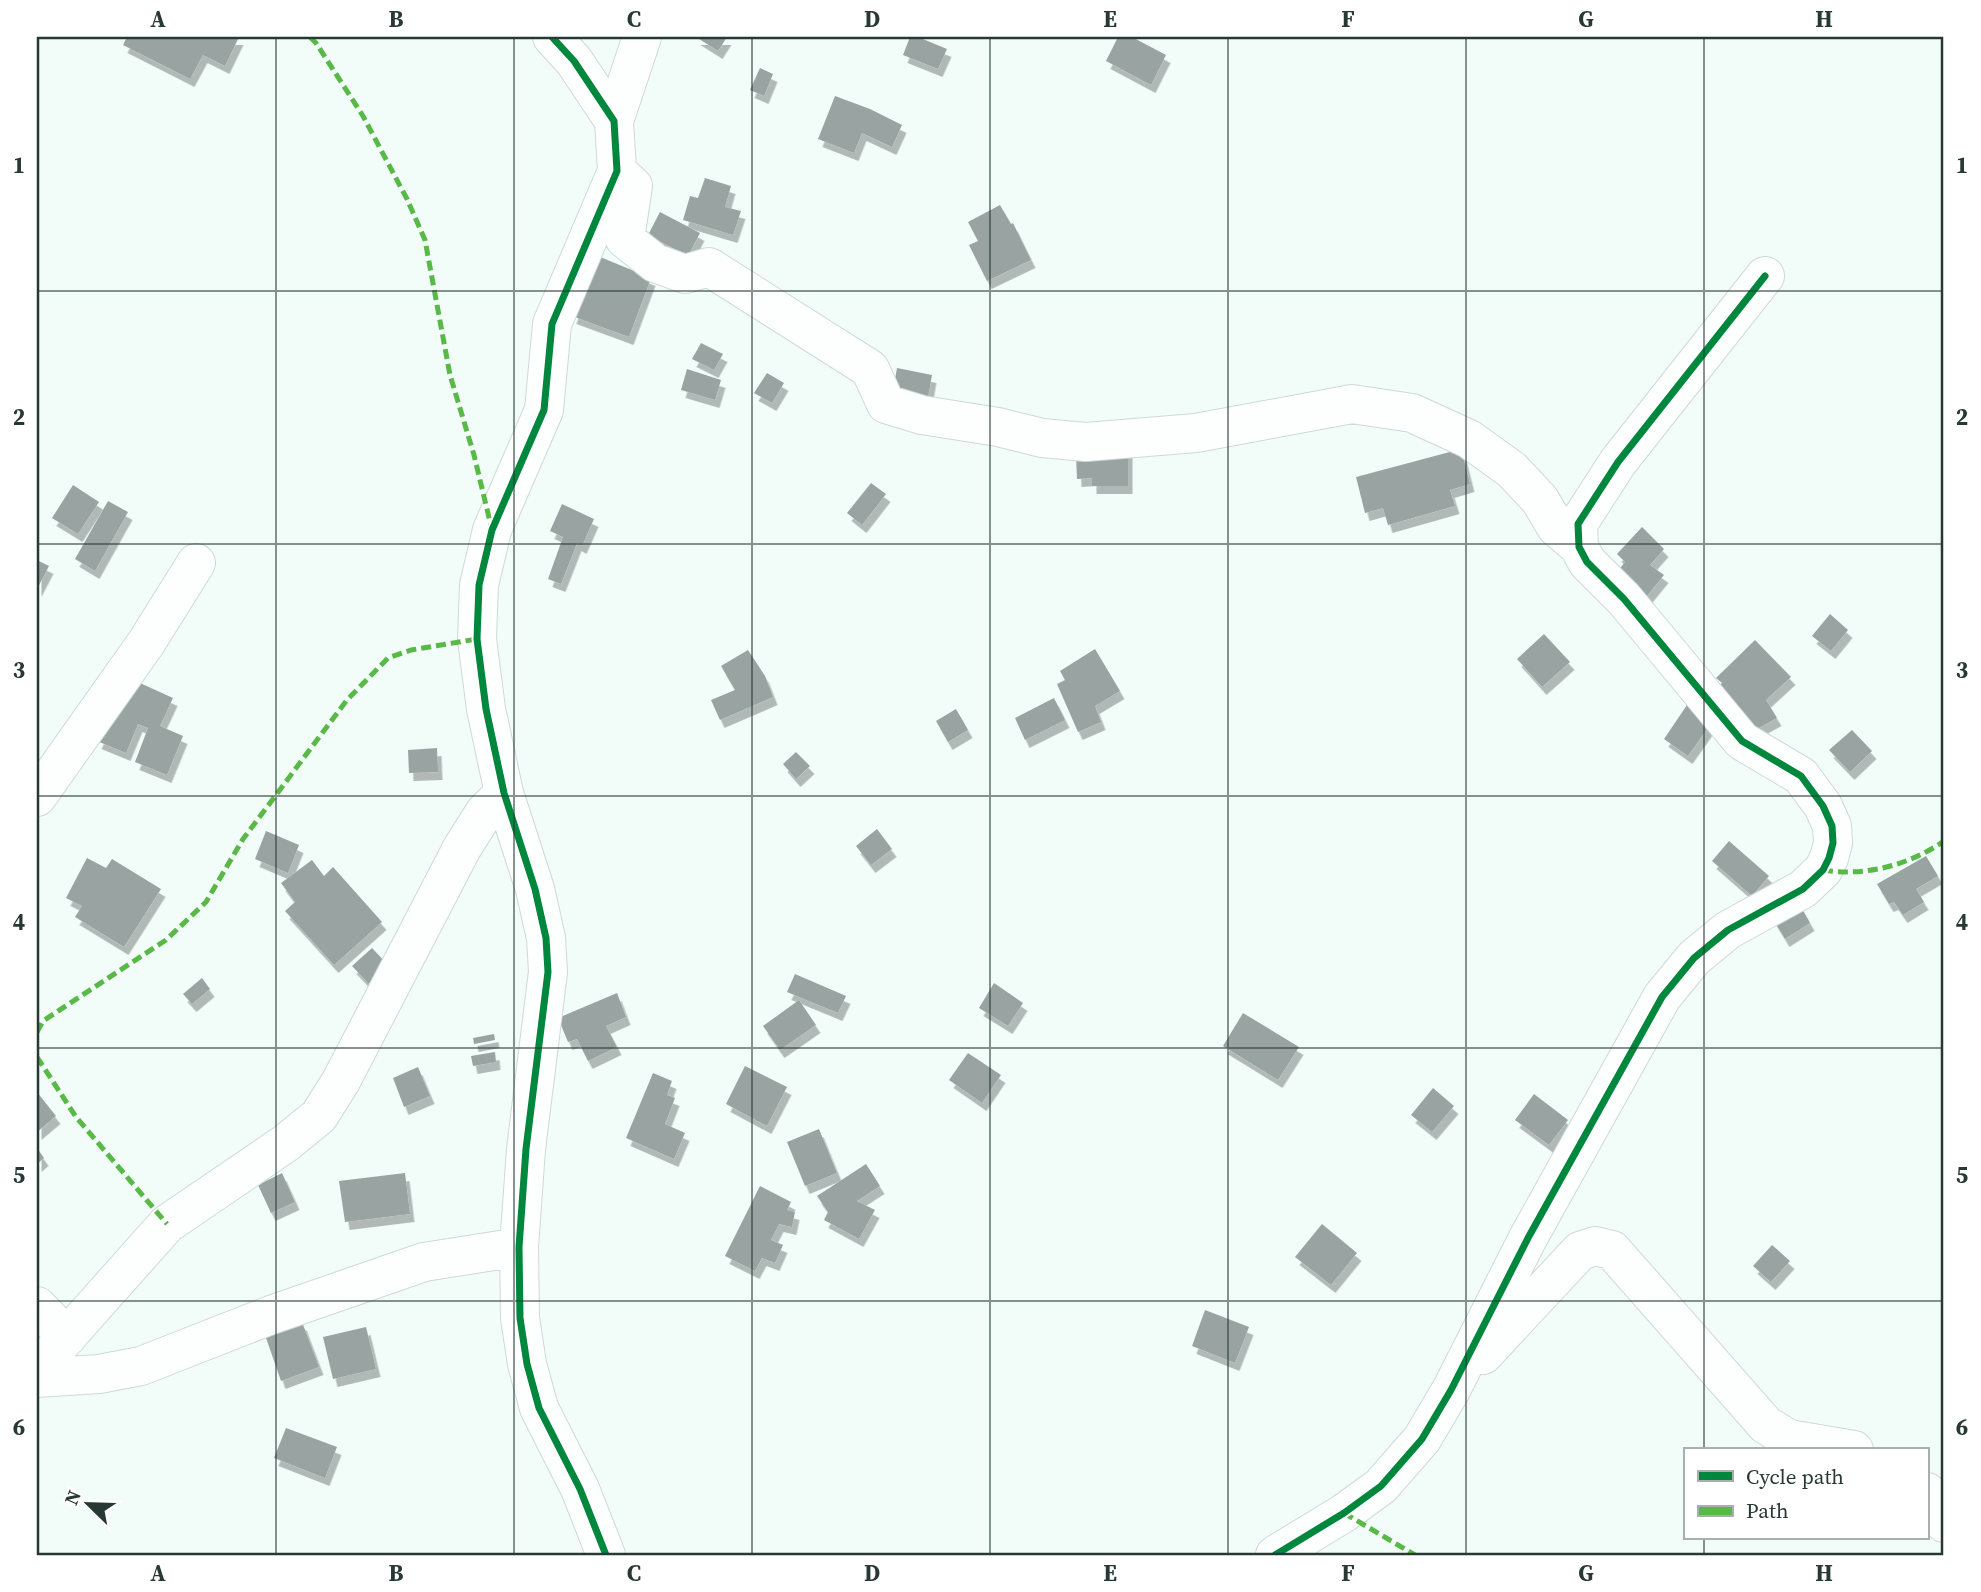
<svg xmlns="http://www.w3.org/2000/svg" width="1981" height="1592" font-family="'Source Serif 4',serif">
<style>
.building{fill:#99a4a2;filter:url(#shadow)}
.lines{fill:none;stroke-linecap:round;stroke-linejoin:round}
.minor-casing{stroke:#cedad7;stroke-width:40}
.minor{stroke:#fdfffe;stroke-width:38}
.quiet{stroke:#58b947;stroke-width:5;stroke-dasharray:10 5;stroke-linecap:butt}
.cycleway-casing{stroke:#fff;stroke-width:11}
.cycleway{stroke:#00873e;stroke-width:7}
.grid{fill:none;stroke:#283835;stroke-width:2;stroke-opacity:0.55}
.neatline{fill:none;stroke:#283835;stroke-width:2.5}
.grid-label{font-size:23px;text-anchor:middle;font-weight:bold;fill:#283835}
</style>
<defs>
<filter id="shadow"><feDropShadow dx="4.5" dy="8" stdDeviation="0" flood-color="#0004"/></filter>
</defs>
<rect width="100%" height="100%" fill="#f2fcf9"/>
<path class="building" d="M127,37H239L225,66L203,55L190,79L123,45Z
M696,37H727L718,51Z
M910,37H918L947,49L938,69L903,55Z
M1118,37H1132L1166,55L1151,85L1106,61Z
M760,68L773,74L764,96L750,90Z
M835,96L870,109L902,125L892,147L862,133L854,153L818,139Z
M705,178L731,186L725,207L741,211L733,235L683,220L690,196L698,198Z
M1000,205L1011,224L1013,223L1031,260L987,281L969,245L978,241L968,222Z
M660,212L700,233L688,256L648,235Z
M593,254L651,278L629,337L572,316Z
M701,343L723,354L714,370L692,359Z
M897,368L932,375L927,403L892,397Z
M687,369L721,380L715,400L681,390Z
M767,373L784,383L772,403L754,393Z
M1128,446V486H1092V478L1077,479L1076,454Z
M1461,449L1470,484L1450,490L1455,506L1388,525L1383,508L1365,513L1356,477Z
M871,483L886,494L862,525L847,513Z
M73,485L99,502L78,534L52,518Z
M108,501L128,512L95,571L75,559Z
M562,504L594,519L582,546L577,543L561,584L548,579L563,537L550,531Z
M1642,527L1664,549L1650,565L1664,575L1647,596L1617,572L1625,562L1617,554Z
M37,560L49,566L37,589Z
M1830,614L1848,630L1831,651L1812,636Z
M1544,634L1570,662L1542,687L1517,659Z
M1755,640L1791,677L1766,700L1777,718L1748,734L1720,685L1722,683L1716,678Z
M1095,649L1120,691L1095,706L1101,722L1078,732L1057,684L1065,680L1060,671Z
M748,650L765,676L773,697L720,720L711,700L735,690L721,666Z
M129,678L173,698L160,726L183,736L167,775L135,762L148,728L138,724L126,753L97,741Z
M1054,698L1065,720L1025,740L1015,718Z
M1687,705L1712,722L1688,756L1664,739Z
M956,709L968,730L948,742L936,721Z
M1852,730L1872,751L1850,772L1829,750Z
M437,748L438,772L409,773L408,750Z
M796,752L810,766L796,779L783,764Z
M877,829L892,849L871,865L856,846Z
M266,831L299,845L288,873L255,859Z
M1729,841L1769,876L1752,896L1712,861Z
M1926,856L1938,876L1916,889L1924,902L1903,915L1894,902L1889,904L1877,884Z
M87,858L106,868L112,859L161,889L124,947L75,917L82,906L66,898Z
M312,860L324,876L333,867L382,922L334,965L285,911L295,902L281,883Z
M1797,900L1810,923L1785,939L1771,916Z
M372,948L388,965L369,984L352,966Z
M795,974L846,996L838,1013L787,992Z
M202,978L210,989L192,1004L183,994Z
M994,983L1023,1003L1008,1026L979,1008Z
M617,993L626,1017L606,1026L617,1047L588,1061L577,1039L568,1042L558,1018Z
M799,1000L816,1025L780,1050L763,1026Z
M1243,1013L1299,1047L1278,1080L1223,1046Z
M494,1034L495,1040L474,1044L473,1038Z
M495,1052L496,1062L473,1066L471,1056Z
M968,1053L1001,1075L982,1103L949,1080Z
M745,1066L787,1087L767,1126L726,1104Z
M418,1067L430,1096L404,1107L393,1078Z
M653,1073L672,1081L667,1095L675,1098L665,1124L685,1133L674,1159L626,1138Z
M1433,1088L1454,1106L1432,1132L1411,1115Z
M37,1092L56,1116L37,1132Z
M1534,1094L1568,1120L1549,1145L1515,1120Z
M819,1129L837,1173L805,1186L787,1142Z
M37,1148L44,1158L37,1164Z
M866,1164L880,1186L857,1201L875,1210L859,1239L824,1220L828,1212L817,1196Z
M282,1173L295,1202L271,1213L258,1185Z
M405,1173L410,1214L345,1222L339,1181Z
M760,1186L791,1202L787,1210L795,1212L792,1227L779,1224L771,1240L783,1245L775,1263L762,1258L755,1271L725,1256Z
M1322,1224L1357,1253L1331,1285L1295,1257Z
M1772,1245L1790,1261L1771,1282L1753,1266Z
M1205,1310L1249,1327L1235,1363L1192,1346Z
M302,1322L319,1367L281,1381L265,1335Z
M366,1327L376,1369L333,1379L323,1337Z
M286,1428L337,1447L325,1478L274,1458Z"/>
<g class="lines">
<defs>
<path id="minor" d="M552,37L574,61L614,121L617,171L552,324L544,410L492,530L479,585L477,639L486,709L504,793L535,889L546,938L548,972L526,1149L519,1247L520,1318L527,1364L539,1408L580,1489L606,1555
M614,121L642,37
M617,171L633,186L625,239L655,263L685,274L709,267L870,369L886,404L922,415L998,427L1042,438L1086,442L1196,433L1352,404L1412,413L1469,439L1512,470L1540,500L1556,527L1579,547
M37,797L146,643L196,563
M37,1306L67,1337
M1483,1355L1580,1251L1595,1246L1612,1250L1766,1425L1789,1439L1854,1450
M37,1370L167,1224L286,1143L319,1116L341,1081L462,848L484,813L504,793
M37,1378L99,1374L141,1366L271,1315L424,1262L519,1247
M1927,1492L1944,1523
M1275,1555L1344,1513L1381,1486L1422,1439L1451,1390L1528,1238L1662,997L1694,958L1728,930L1803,889L1823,870L1829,858L1833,843L1832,826L1823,806L1801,776L1742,741L1624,599L1587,562L1579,547L1578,524L1618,462L1765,276"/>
</defs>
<use href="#minor" class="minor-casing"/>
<use href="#minor" class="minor"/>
<path class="quiet" d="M310,37L316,43L363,116L407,199L425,240L450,375L474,455L492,530
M1823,870C1864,877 1910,865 1944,841
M37,1032L43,1021L166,940L206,902L243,839L347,700L388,658L411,650L477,639
M37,1057L76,1117L167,1224
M1344,1513L1415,1555"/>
<defs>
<path id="cycleway" d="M552,37L574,61L614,121L617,171L552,324L544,410L492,530L479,585L477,639L486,709L504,793L535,889L546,938L548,972L526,1149L519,1247L520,1318L527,1364L539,1408L580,1489L606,1555
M1275,1555L1344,1513L1381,1486L1422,1439L1451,1390L1528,1238L1662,997L1694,958L1728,930L1803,889L1823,870L1829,858L1833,843L1832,826L1823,806L1801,776L1742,741L1624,599L1587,562L1579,547L1578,524L1618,462L1765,276"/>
</defs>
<use href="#cycleway" class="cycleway-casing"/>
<use href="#cycleway" class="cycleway"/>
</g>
<path class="grid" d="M276,37V1555M514,37V1555M752,37V1555M990,37V1555M1228,37V1555M1466,37V1555M1704,37V1450M37,291H1944M37,544H1944M37,796H1944M37,1048H1944M37,1301H1944M1704,1538V1555"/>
<rect width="1981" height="1592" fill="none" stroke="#ffffff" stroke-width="77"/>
<rect x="1684" y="1448" width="245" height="91" fill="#ffffff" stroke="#a9afae" stroke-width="2"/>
<rect x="1698" y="1471" width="35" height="10" fill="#00873e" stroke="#a9afae" stroke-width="2"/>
<text x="1746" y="1484" font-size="21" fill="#283835">Cycle path</text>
<rect x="1698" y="1506" width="35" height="10" fill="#58b947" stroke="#a9afae" stroke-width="2"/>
<text x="1746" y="1518" font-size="21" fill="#283835">Path</text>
<g transform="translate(88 1504) rotate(293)" stroke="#ffffff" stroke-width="5" paint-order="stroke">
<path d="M0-5L12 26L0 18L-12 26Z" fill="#283835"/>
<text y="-10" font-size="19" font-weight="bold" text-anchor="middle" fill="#283835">N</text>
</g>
<rect x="38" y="38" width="1904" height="1516" class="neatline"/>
<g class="grid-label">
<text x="158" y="27">A</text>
<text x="396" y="27">B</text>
<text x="634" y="27">C</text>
<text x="872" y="27">D</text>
<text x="1110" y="27">E</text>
<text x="1348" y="27">F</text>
<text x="1586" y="27">G</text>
<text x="1824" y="27">H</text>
<text x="19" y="173">1</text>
<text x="1962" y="173">1</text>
<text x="19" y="425">2</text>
<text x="1962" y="425">2</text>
<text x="19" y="678">3</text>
<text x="1962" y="678">3</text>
<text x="19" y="930">4</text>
<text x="1962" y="930">4</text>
<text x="19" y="1183">5</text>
<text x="1962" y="1183">5</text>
<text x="19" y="1435">6</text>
<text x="1962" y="1435">6</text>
<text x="158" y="1581">A</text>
<text x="396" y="1581">B</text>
<text x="634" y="1581">C</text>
<text x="872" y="1581">D</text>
<text x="1110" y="1581">E</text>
<text x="1348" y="1581">F</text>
<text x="1586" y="1581">G</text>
<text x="1824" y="1581">H</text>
</g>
</svg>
